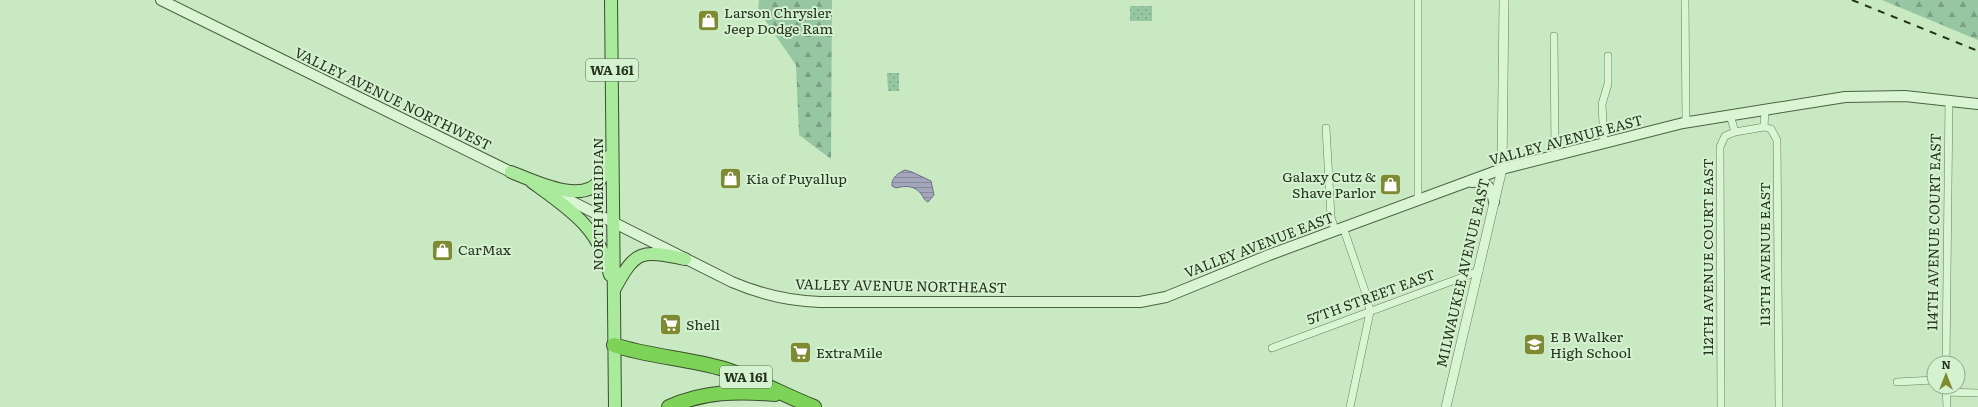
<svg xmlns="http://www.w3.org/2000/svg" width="1978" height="407" font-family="Literata,serif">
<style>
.forest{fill:url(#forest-firs)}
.park{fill:url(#park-dots)}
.water{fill:url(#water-rules);stroke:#6c6f89}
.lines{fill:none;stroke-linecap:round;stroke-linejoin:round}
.minor-casing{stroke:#67815a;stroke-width:8}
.tertiary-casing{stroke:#67815a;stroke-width:10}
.secondary-casing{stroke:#4b633e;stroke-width:12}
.primary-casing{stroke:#3b4f2f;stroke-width:14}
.motorway-casing{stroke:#3b4f2f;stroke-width:16}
.minor{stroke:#d9f5d4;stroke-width:7}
.tertiary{stroke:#d9f5d4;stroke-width:9}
.secondary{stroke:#d9f5d4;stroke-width:10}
.primary{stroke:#a9ea9c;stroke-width:12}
.motorway{stroke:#7dd258;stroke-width:14}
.rail{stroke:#25321d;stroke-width:2;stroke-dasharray:7 7;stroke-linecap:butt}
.labels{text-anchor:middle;stroke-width:4;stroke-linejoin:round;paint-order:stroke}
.shield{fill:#d5f2d0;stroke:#5a6c53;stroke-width:1}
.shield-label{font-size:13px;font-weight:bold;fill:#25321d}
.poi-label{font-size:14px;fill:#25321d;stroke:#d5f2d0;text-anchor:start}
.street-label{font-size:14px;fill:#25321d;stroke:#d5f2d0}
</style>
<defs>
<pattern id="forest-firs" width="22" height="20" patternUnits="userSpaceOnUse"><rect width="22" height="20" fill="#97c6a3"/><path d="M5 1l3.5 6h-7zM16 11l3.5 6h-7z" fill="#7ba184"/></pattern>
<pattern id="park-dots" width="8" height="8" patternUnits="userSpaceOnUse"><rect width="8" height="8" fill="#97c6a3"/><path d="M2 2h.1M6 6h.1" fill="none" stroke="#7ba184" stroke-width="1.8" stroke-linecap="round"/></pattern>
<pattern id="water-rules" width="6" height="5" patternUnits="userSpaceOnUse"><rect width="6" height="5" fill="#a4a7bc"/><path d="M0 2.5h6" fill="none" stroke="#858998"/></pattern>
</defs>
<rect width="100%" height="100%" fill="#c8e9c1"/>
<path class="forest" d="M759,0H832L831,159L799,135L796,65L758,10Z
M1882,0H1978V40Z"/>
<path class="park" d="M1130,6H1152V21H1130Z
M887,73H899V91H888Z"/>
<path class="water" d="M905,170L912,172L931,181L934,195L928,202C924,200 924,198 922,195C916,186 906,185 896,188L892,186C891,178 898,173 905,170Z"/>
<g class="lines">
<defs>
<path id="minor" d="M1685,0L1686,123
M1554,36L1555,156
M1765,110L1764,127L1771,129L1777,140L1779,407
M1326,128L1331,217L1335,230
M1735,132L1764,127
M1604,143L1602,104L1608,84V56
M1418,200V0
M1343,227L1368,300L1370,312L1350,407
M1272,348L1479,271
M1946,363L1949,100
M1897,382L1934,380
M1946,387L1947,407
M1946,392L1978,393
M1721,407L1720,147L1725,136L1735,132L1730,115"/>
<path id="tertiary" d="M1446,407L1502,169L1504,0"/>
<path id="secondary" d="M161,0L517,175
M1472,182C1487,180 1492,188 1494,202
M551,191L732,282C760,294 789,301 820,302H1140L1166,297L1269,255L1502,169L1683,123L1845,97L1905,96L1978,104"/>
<path id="primary" d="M611,0L615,407
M511,172C532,180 583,206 600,180C605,174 607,165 608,157
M532,182C568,208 600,228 610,275
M614,290C636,249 641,250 685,259"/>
<path id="motorway" d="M614,345C650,357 688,358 724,369C755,379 784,395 814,407
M669,407C704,391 738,391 775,394"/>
</defs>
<use href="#minor" class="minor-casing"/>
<use href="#tertiary" class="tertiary-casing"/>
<use href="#secondary" class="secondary-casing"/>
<use href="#primary" class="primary-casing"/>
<use href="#motorway" class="motorway-casing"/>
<use href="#minor" class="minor"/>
<use href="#tertiary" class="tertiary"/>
<use href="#secondary" class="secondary"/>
<use href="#primary" class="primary"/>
<use href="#motorway" class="motorway"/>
<path class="rail" d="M1852,0L1978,51"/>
</g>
<defs>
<symbol id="shop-square" viewBox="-11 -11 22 22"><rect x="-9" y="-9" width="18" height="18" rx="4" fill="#7f8b30" stroke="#d5f2d0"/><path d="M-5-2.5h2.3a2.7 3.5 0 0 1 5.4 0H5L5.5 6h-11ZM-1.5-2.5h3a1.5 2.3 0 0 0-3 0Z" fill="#fff"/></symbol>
<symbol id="supermarket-square" viewBox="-11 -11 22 22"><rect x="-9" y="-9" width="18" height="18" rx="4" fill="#7f8b30" stroke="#d5f2d0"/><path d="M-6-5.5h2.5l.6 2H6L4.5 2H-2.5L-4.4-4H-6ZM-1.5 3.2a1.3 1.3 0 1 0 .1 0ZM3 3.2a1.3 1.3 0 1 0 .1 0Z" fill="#fff"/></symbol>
<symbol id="school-square" viewBox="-11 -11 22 22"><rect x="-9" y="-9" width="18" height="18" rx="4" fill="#7f8b30" stroke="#d5f2d0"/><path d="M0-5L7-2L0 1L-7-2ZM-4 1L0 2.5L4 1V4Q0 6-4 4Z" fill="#fff"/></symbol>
</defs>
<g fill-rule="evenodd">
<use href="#shop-square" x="696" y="8" width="25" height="25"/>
<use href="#shop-square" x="718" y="166" width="25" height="25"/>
<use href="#shop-square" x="1378" y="172" width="25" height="25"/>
<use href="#shop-square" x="430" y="238" width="25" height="25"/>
<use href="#supermarket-square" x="658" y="312" width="25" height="25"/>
<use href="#school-square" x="1522" y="332" width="25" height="25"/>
<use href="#supermarket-square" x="788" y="340" width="25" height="25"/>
</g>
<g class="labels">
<g class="shield">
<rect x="586" y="59" width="52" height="22" rx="3"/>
<rect x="720" y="366" width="52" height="22" rx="3"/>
</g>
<g class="shield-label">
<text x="612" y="75">WA 161</text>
<text x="746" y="382">WA 161</text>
</g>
<g class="poi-label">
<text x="724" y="18">Larson Chrysler<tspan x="724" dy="16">Jeep Dodge Ram</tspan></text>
<text x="1376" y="182" text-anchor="end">Galaxy Cutz &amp;<tspan x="1376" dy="16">Shave Parlor</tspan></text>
<text x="746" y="184">Kia of Puyallup</text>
<text x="458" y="255">CarMax</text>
<text x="686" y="330">Shell</text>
<text x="1550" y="342">E B Walker<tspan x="1550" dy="16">High School</tspan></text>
<text x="816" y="358">ExtraMile</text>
</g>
<g class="street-label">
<text transform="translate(393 99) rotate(26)" y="5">VALLEY AVENUE NORTHWEST</text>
<text transform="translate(1566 140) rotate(-15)" y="5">VALLEY AVENUE EAST</text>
<text transform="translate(598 204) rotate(-90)" y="5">NORTH MERIDIAN</text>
<text transform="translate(1934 232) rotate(-89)" y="5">114TH AVENUE COURT EAST</text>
<text transform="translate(1259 245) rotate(-21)" y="5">VALLEY AVENUE EAST</text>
<text transform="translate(1765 254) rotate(-90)" y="5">113TH AVENUE EAST</text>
<text transform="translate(1708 257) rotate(-90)" y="5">112TH AVENUE COURT EAST</text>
<text transform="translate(1463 273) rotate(-77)" y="5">MILWAUKEE AVENUE EAST</text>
<text transform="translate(901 286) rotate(1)" y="5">VALLEY AVENUE NORTHEAST</text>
<text transform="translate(1371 297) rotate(-20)" y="5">57TH STREET EAST</text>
</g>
</g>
<g transform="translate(1946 375)"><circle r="19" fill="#d5f2d0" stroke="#8fa588"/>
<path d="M0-3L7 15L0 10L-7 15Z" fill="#7f8b30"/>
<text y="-6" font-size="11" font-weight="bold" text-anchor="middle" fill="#25321d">N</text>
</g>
</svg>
